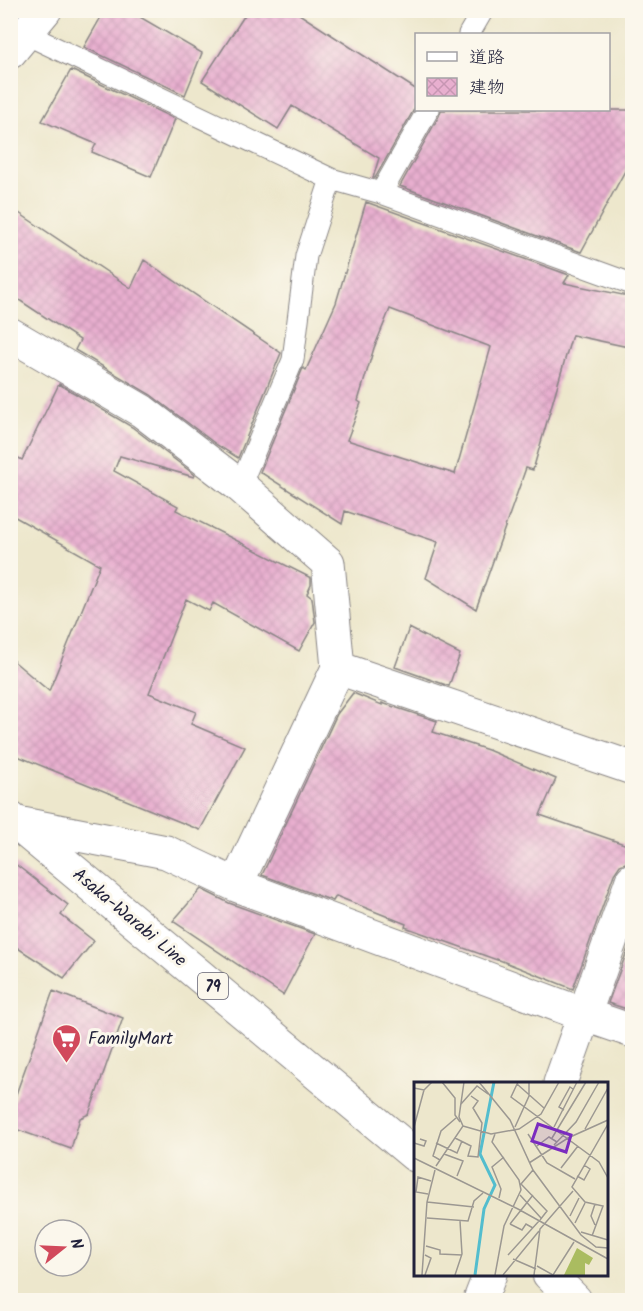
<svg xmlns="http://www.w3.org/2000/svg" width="643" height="1311" font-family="Kalam,'Klee One',sans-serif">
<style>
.building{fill:url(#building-cross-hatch);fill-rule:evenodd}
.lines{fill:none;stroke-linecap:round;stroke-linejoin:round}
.lane-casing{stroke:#888484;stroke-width:23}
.street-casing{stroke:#888484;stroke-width:35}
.primary-casing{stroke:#888484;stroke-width:35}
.lane{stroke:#fff;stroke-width:21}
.street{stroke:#fff;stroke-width:33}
.primary{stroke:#fff;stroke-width:33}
.labels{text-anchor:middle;stroke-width:6;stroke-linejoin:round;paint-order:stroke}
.shield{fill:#fbf7ec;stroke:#636270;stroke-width:1.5}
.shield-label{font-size:16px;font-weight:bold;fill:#22223b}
.street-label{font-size:18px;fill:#22223b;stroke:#fbf7ec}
.poi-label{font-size:18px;fill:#22223b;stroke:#fbf7ec;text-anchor:start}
.inset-river{fill:none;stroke:#53bdce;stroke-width:3}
.inset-road{fill:none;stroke:#9c9892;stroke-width:1.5}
.view{fill:#7b2cbf;fill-opacity:0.15;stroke:#7b2cbf;stroke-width:3}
.inset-edge{fill:none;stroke:#22223b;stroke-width:3}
</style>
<defs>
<pattern id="building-cross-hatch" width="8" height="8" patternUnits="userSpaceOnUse" patternTransform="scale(1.5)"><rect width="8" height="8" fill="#e8afcf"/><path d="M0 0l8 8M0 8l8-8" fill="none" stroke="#c796b3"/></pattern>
</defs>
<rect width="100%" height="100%" fill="#fbf7ec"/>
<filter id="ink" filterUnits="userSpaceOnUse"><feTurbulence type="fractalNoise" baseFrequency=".0167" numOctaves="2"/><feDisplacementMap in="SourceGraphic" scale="12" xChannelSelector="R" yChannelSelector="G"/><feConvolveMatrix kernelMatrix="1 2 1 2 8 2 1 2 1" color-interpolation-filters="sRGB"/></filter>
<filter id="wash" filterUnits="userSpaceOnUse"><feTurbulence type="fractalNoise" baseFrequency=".008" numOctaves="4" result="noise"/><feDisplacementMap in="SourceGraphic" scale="24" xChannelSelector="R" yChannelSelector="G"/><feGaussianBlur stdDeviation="1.35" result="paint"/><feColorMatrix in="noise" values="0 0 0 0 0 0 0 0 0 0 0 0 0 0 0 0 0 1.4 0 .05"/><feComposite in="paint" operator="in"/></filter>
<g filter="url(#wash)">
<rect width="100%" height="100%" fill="#ede7cc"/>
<g id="blocks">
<path class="building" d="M105,10H128L202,53L185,95L84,47Z
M248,10H293L417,90V104L375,178H373L379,158L292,106L278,129L202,81Z
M71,70L175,119L151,177L92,152L96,144L42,121Z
M441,110H633V156L581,252L400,186L439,116Z
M366,202L569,275L564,283L633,297V348L572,335L533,470L526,468L476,609L426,578L438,542L345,511L342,524L260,472L303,368L306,370L336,303ZM390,309L491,347L455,474L347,440L361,403L358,401L374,348Z
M10,207L131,288L144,260L281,353L238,458L217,445L151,395L75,350L80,340L10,294Z
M59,384L132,427L195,475L194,477L120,456L114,471L178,506L176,510L311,578V585L307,594L312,598L315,622L299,651L213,603L209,611L186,599L149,693L196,712L191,724L245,747L200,830L10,753V658L49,691L100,565L10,514V453L22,460Z
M409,628L460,654L449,686L395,667Z
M353,693L382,705V703L437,721L433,732L488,750L556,779L540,815L633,847V862H628L620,865L614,874L573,989L497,959V960L405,927L406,924L336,896L333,901L262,875L337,714Z
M10,860L68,905L61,915L94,941L64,978L10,943Z
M201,889L229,903L315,934L283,995L173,921Z
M633,935V1011L608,1003Z
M53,991L123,1018L89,1114L80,1118L71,1149L10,1127V1111Z"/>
</g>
</g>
<g filter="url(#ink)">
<use href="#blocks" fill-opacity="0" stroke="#888484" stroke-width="1.5"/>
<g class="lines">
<defs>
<path id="lane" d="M26,34L331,179L381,193L428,110
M469,34L483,10
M381,193L632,284
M240,486L293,360L306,256L331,179"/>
<path id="street" d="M10,52L45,10
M10,334L142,411L240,486L328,563L338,668L236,885
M338,668L632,768
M17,823L166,852L236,885L585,1015L632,1031
M560,1083L632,880
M480,1300L490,1274"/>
<path id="primary" d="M10,818L415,1155
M549,1274L575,1300"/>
</defs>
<use href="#lane" class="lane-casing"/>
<use href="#street" class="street-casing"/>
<use href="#primary" class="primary-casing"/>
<use href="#lane" class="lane"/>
<use href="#street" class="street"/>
<use href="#primary" class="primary"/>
</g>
</g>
<defs>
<symbol id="supermarket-pin" viewBox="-11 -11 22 30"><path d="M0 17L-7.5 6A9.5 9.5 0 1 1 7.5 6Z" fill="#d1495b" stroke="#fbf7ec"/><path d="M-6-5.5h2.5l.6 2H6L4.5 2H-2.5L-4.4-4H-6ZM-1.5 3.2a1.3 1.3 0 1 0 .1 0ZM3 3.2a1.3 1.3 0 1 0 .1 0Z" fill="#fff"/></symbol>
</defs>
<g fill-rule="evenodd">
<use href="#supermarket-pin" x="50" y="1022" width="33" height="45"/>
</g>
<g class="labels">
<rect class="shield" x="198" y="973" width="30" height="26" rx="4.5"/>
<g class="shield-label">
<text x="213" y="992">79</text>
</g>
<g class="street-label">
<text transform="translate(130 917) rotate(40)" y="6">Asaka-Warabi Line</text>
</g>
<g class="poi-label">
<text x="88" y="1044">FamilyMart</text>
</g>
</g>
<g transform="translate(414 1082)">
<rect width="194" height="194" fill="#ede7cc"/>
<path d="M163,166L179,176L175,183L171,181V193H150Z" fill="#aabc60"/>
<path class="inset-river" d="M61,193L70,127L81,103L66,72L80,0"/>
<path class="inset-road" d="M28,0L41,16V33L46,40M65,0L96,38L119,88L167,153L182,165L194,166M104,0L97,15L185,80L194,96M103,2L130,26M0,6L10,8L18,0M47,22L63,4L74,12M150,28L145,25L156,5L159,7M49,44L77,52L105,47L127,32L145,0M0,45L10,8M101,45L115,14V0M140,45L163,0M171,47L194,6M81,52L78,60L105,98L107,108L90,144L81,193M114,52L133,81L161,97M41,56L57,64L54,74L64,75L68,41L59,26L64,19L57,14M138,56L172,0M0,61L10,64L12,59L6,57M22,61L43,71L48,59M140,63L162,40L185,0M123,64L135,55L143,60M30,72L49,79L43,94M0,76L104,127L194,177M26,78L19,74L27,49L42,36M115,81L154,56L194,38M22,84L49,44L45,35L50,0M147,86L164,64M119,88L107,102L133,129L126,138M163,94L170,98L176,87L170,83M14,112L2,110L4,95L17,99M106,113L127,136M85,116L87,107L78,85L90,75M13,120L60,125M181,122L177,134L181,143M156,134L165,116M13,136L54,139L60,119L69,111M161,141L171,121M96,142L119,113M96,142L108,148L112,142L119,146M167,150L194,158M178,154L189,124L171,120L158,105L194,42M12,164L26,168V172L48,173M11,173L17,176L11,193M94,173L125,139M99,177L122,187M123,184L139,193L160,160M8,193L13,120L21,88M41,193L48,172L46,139M89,193L125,149M120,193L126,147L159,109"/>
<path class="view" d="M124,42L157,53L152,70L118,59Z"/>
<rect width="194" height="194" class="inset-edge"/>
</g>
<rect width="643" height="1311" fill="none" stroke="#fbf7ec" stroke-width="36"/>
<rect x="415" y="33" width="195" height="78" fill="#fbf7ec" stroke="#a4a2a5" stroke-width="1.5"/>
<rect x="427" y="52" width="30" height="9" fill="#ffffff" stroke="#a4a2a5" stroke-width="1.5"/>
<text x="469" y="63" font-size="18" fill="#22223b">道路</text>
<rect x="427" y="78" width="30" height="18" fill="url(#building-cross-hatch)" stroke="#a4a2a5" stroke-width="1.5"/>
<text x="469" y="93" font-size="18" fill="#22223b">建物</text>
<g transform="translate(63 1248) rotate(72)"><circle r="28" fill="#fbf7ec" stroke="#a4a2a5" stroke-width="1.5"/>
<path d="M0-4.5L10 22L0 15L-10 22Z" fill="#d1495b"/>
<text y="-9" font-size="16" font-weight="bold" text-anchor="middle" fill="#22223b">N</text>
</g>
</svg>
